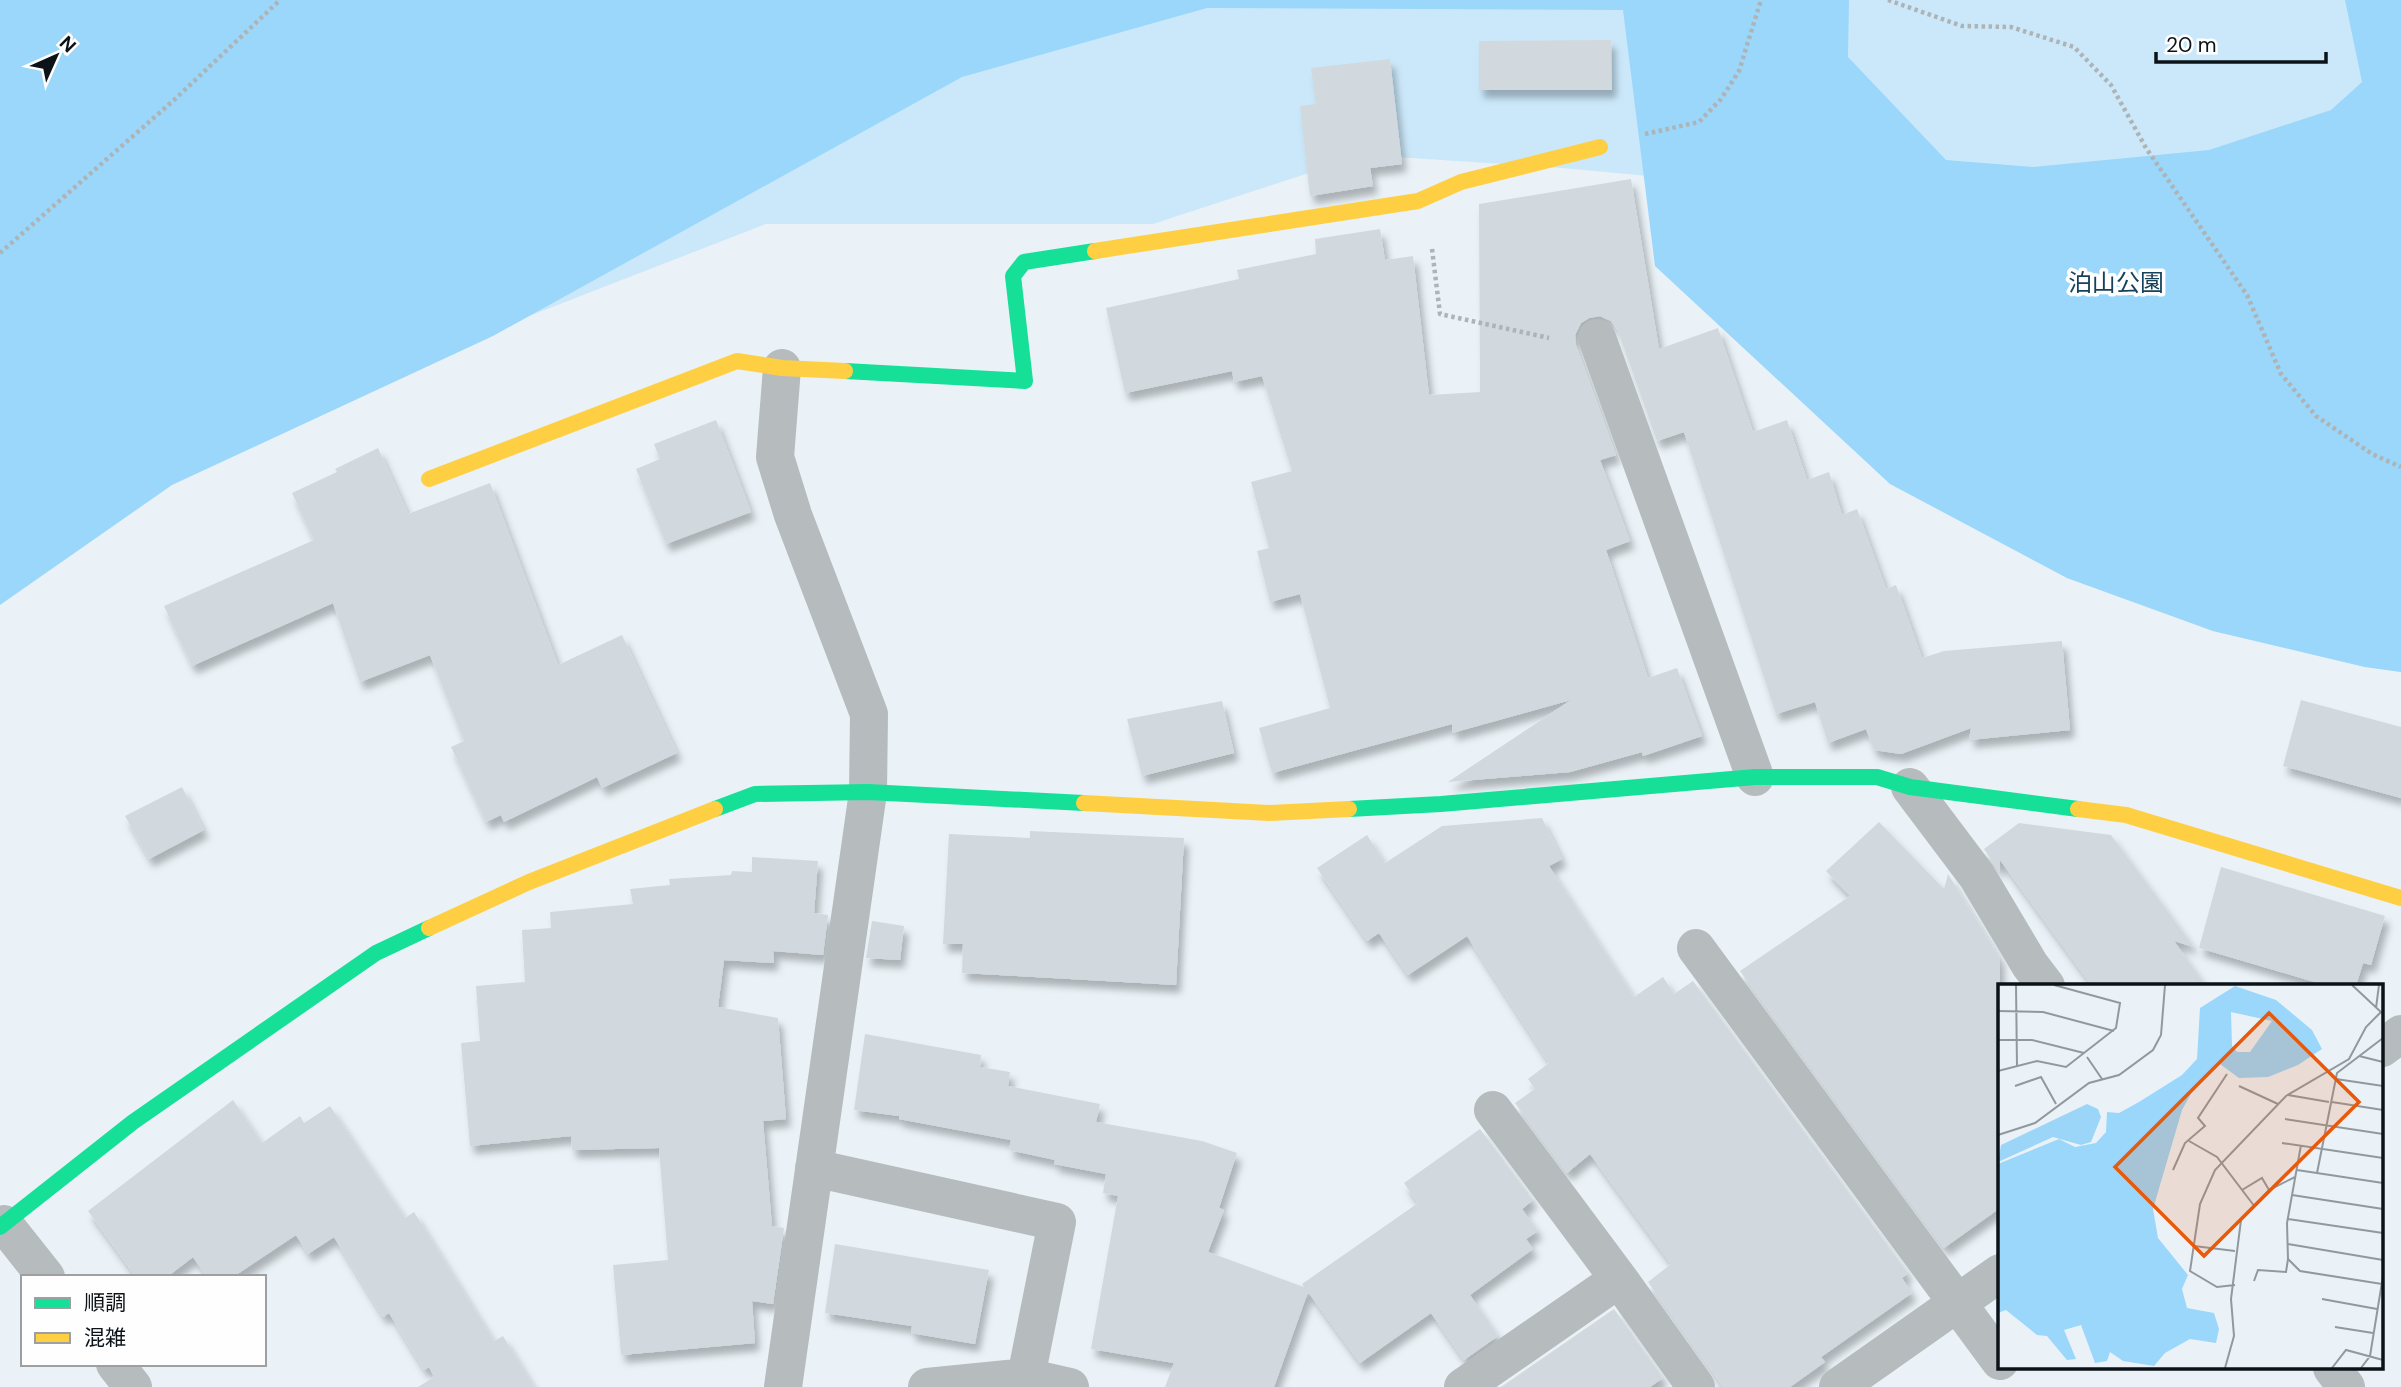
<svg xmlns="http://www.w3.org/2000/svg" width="2401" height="1387" font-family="'DM Sans','Noto Sans JP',sans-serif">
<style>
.green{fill:#cbe8fa}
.forest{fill:#9ad7fa}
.building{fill:#d1d9df;filter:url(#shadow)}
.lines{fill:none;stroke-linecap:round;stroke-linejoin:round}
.path{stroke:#aeb3b6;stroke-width:4.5;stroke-dasharray:3.5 3.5;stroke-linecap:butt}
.street{stroke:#b6bbbd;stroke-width:38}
.fast{stroke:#16e098;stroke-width:16}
.slow{stroke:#ffcf43;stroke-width:16}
.labels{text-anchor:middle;stroke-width:7;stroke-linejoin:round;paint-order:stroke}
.park-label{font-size:24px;fill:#15415a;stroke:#fefefe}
.inset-road{fill:none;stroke:#91999e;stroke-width:2}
.view{fill:#e8590c;fill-opacity:0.15;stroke:#e8590c;stroke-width:3.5}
.inset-edge{fill:none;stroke:#0b1319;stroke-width:3.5}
</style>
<defs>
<filter id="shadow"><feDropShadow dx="4.5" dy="8" stdDeviation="3.5" flood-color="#0004"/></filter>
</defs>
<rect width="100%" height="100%" fill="#eaf2f7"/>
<path class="green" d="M0,0H2401V672L2365,667L2213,631L2067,578L1691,180L1551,167L1364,155L1153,224H766L346,387Z"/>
<path class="forest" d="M0,0H1849L1848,57L1946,160L2033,167L2209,150L2331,110L2362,82L2345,0H2401V672L2365,667L2213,631L2067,578L1890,484L1655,266L1623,10L1207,8L962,77L493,336L172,485L0,605Z"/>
<path class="building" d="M1611,40L1612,90H1479V41Z
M1390,59L1402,164L1370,168L1373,186L1310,196L1300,106L1316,104L1311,68Z
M1631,179L1659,349L1718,328L1753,432L1787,420L1807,480L1829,472L1842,515L1857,509L1886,589L1896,585L1922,658L1944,651L2062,641L2070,730L1969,740L1971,728L1901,754L1874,750L1866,729L1828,743L1815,702L1776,714L1684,432L1657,441L1618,331L1611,321L1600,316L1589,318L1581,323L1575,335L1576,345L1616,455L1600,460L1630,541L1606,550L1648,678L1677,668L1702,736L1643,756L1642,752L1570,772L1448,782L1571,700L1452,733V724L1272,773L1259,728L1330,708L1300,594L1270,602L1257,551L1269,548L1251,482L1292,471L1262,376L1234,382L1232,371L1125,393L1106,308L1239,279L1237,270L1316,254L1315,239L1380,229L1385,260L1413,256L1429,395L1480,392L1479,204Z
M716,420L751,512L666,544L636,469L660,459L654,444Z
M378,448L408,514L490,483L558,665L622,635L677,753L602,788L597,777L504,822L501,815L486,822L451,747L464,741L430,655L360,682L333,603L192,666L164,606L314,540L292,493L337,472L335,469Z
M2301,700L2401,727V798L2283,766Z
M1222,701L1234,753L1142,776L1127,719Z
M182,787L204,830L149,859L125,816Z
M1542,818L1562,859L1549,866L1634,997L1663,977L1674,994L1693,981L1908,1273L1902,1278L1912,1293L1821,1357L1825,1362L1790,1387H1723L1648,1282L1671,1264L1590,1154L1567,1173L1515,1103L1535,1089L1528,1079L1549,1063L1467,936L1408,975L1379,933L1367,941L1317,868L1367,835L1385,863L1442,826Z
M1879,822L1944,889L1948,874L2000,958V1208L1944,1248L1740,971L1850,896L1826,871Z
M2019,823L2111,835L2194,947L2174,941L2206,986H2092L2000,860V872L1984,849Z
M1030,831L1184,838L1176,985L962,973L963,944H943L949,834L1030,838Z
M752,857L818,861L814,913L828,915L823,955L773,951L774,963L724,960L718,1007L778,1018L786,1119L763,1121L772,1226L784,1228L773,1304L752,1301L755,1343L621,1355L613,1265L668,1260L659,1148L572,1150L571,1136L470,1146L461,1043L480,1041L476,986L525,982L522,930L551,928L550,912L633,904L630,889L670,885L669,879L731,875L732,871L752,872Z
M2221,867L2385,916L2371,965L2363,963L2356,986H2328L2199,948Z
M872,921L904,926L900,960L866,958Z
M865,1034L981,1055L980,1067L1010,1072L1008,1086L1100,1104L1096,1122L1202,1141L1237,1153L1219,1208L1224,1210L1208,1252L1304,1287L1302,1284L1418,1203L1404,1183L1480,1129L1533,1200L1522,1209L1538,1231L1526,1239L1533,1249L1470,1295L1498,1336L1464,1360L1431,1313L1360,1363L1308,1292L1274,1387H1165L1174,1363L1091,1349L1118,1196L1103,1193L1106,1174L1054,1164L1055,1160L1009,1150L1011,1140L899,1119V1116L854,1110Z
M233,1100L262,1143L300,1116L304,1123L330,1106L405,1218L414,1212L494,1341L503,1336L534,1387H418L434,1377L429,1367L424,1370L389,1313L383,1317L334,1237L308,1254L296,1235L233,1277H207L193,1257L167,1277H136L88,1211Z
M835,1244L989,1270L975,1344L911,1333L912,1326L825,1313Z
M1614,1309L1663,1378L1650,1387H1501Z"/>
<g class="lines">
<path class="path" d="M1888,0L1962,26L2011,27L2074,47L2111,85L2146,148L2247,295L2281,374L2316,416L2372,454L2401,467
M1645,134L1699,122L1721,99L1739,71L1761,0
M1432,249L1440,314L1549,338
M0,253L174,100L280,0"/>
<path class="street" d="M1597,338L1755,777
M782,368L775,457L793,515L869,714L868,792L783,1387
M1910,787L1977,876L2030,965L2046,986
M1696,948L2000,1361
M2382,1048L2401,1034
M1493,1110L1619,1279L1696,1387
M814,1168L1057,1222L1026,1377
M4,1224L46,1277
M115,1364L133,1387
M2332,1368L2346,1387
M927,1387L1026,1377L1070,1387
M1463,1387L1619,1279
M1838,1387L2000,1273"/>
<path class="fast" d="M845,371L1025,381L1013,276L1024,262L1095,251
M715,809L755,794L868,792L1084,803
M1349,809L1441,804L1755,777H1877L1910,787L2078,809
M0,1227L133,1122L376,953L429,928"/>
<path class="slow" d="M1095,251L1418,201L1461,182L1600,147
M429,479L737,361L782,368L845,371
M1084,803L1269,813L1349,809
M2078,809L2126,815L2401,898
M429,928L529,882L715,809"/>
</g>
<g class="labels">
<g class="park-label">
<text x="2116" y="291">泊山公園</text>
</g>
</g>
<g transform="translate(1998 984)">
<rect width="385" height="385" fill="#eaf2f7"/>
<path d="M237,2L278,16L314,46L324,65L300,81L270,93L241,94L222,80L195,106L184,126L155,225L160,254L190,291L184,305L189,324L216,329L221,345L218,359L192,355L167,369L156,382L125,377L112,368L109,377L97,379L83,341L66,346L78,375L69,376L49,352L39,351L8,326L0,329V180L61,155L77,163L98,159L108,148L109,128L121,129L141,118L184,91L199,75L202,24ZM233,28L274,37L252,68H239L234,62Z" fill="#9ad7fa" fill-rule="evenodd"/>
<path d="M89,120L100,125L103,133L93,158L83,161L55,153L0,178L3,161Z" fill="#9bd5f8"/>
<path class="inset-road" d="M18,1L19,82M354,1L384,29M378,24L381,1M0,27L45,28L116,47M0,56H34L86,69M361,72L385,78M89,73L104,95M0,87L39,77L68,83L118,44L122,19L56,1M338,95L385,102M17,102L43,93L58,120M241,102L280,120M290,111L331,118M334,118L385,126M287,135L385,150M0,151L37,139L91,99L121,91L155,66L163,51L167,1M191,157L219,173L257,223M284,159L385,174M303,161L289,239L290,275L302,287L384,300M175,186L187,159L207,142L200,134L229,90M299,186L385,199M319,189L339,89L385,54M244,206L264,194L271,206M294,211L385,225M290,235L385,249M290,260L385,276M196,262L237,267M256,297L260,286L288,288L290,275M237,301L219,303L192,287L202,220L217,186L288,112L351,75L368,43L383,28M324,315L379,325M337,343L375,349M227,384L236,352L233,315L243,236L271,206L297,193M334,384L348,366L385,376M363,384L372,372L385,292"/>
<path class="view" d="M271,29L361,118L206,272L117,183Z"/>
<rect width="385" height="385" class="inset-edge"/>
</g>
<rect x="21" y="1275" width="245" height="91" fill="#fefefe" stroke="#9da0a2" stroke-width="2"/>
<rect x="35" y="1298" width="35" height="10" fill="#16e098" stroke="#9da0a2" stroke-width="2"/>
<text x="84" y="1310" font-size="21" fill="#0b1319">順調</text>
<rect x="35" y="1333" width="35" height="10" fill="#ffcf43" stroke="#9da0a2" stroke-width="2"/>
<text x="84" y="1345" font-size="21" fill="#0b1319">混雑</text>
<g transform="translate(56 56) rotate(45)" stroke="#fefefe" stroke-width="5" paint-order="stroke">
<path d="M0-5L12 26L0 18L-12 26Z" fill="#0b1319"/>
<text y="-10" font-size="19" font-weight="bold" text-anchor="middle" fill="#0b1319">N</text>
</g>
<path d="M2156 52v10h170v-10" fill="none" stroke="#0b1319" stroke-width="3.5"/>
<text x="2166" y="52" font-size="21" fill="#0b1319" stroke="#fefefe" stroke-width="5" paint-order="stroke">20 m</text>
</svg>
